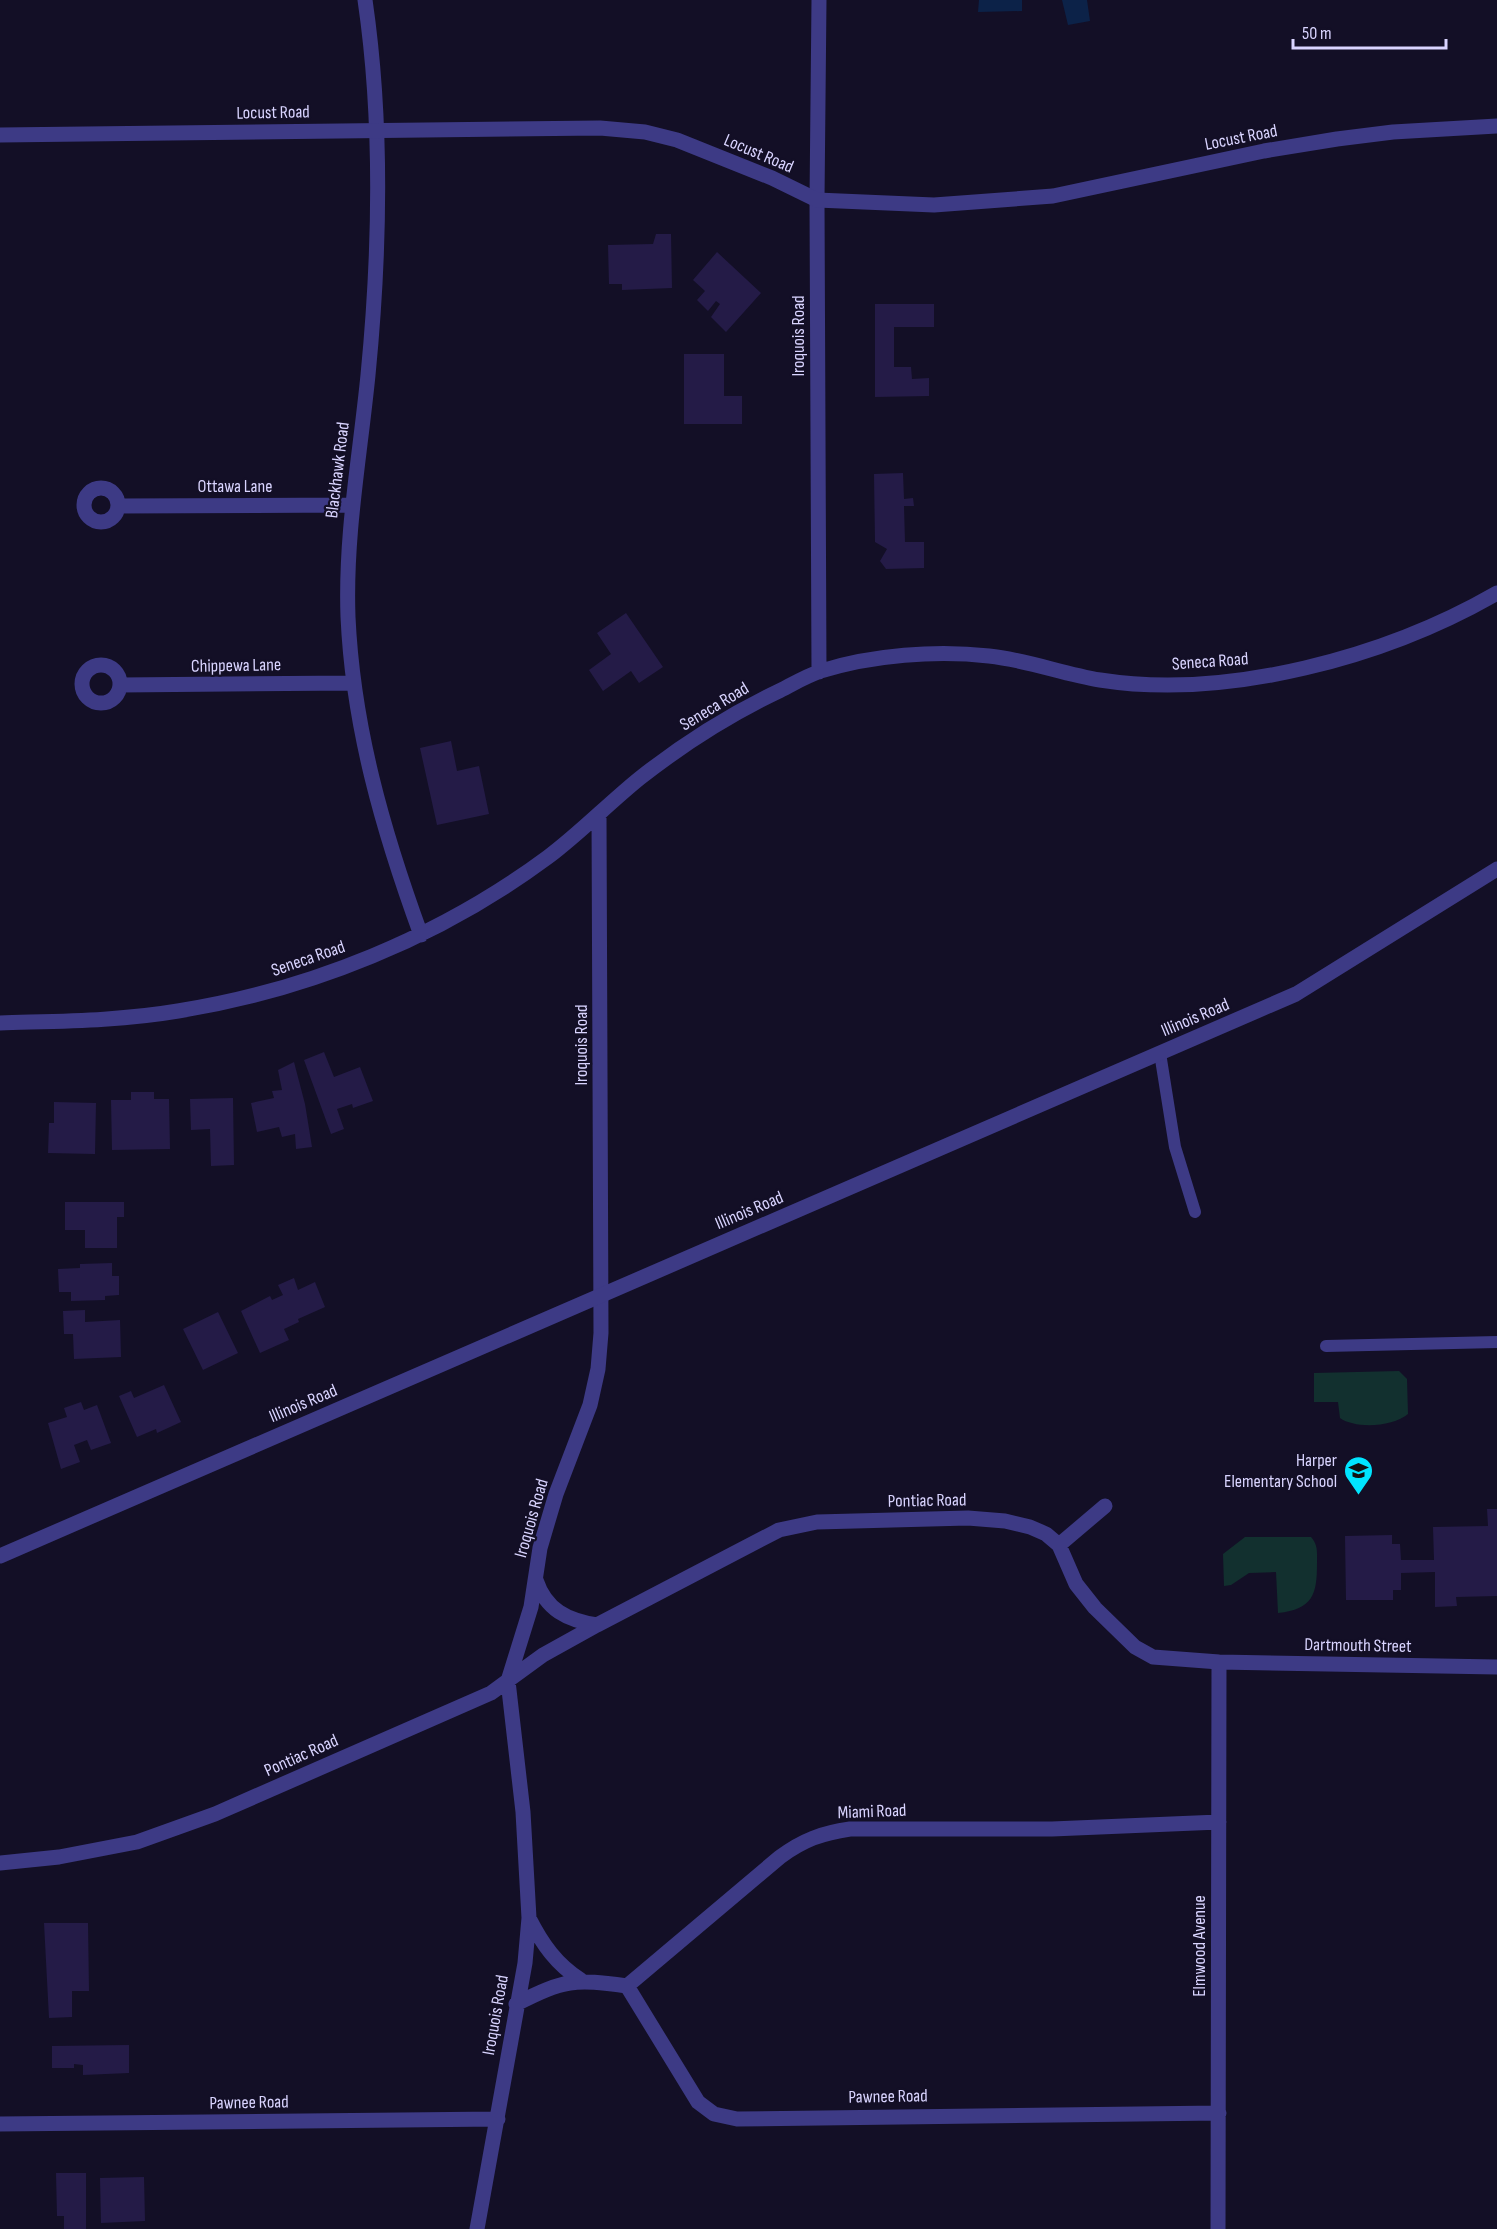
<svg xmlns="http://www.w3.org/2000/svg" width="1497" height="2229" font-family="'Sofia Sans Condensed',sans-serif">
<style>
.green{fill:#12302f}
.water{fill:#0c2248}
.building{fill:#241b47}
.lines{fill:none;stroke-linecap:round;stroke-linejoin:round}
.service{stroke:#3d3a85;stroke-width:12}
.minor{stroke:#3d3a85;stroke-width:15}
.tertiary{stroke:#3d3a85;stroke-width:15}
.labels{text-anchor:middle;stroke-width:4.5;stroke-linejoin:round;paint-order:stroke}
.street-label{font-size:18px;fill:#d9d4ff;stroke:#130f26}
.poi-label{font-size:18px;fill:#d9d4ff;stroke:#130f26;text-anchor:end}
</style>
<rect width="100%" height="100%" fill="#130f26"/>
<path class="green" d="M1399,1371L1407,1379L1408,1414C1393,1427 1355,1429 1340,1418L1338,1402H1314V1373Z
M1245,1537H1311C1318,1545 1317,1551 1317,1563C1317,1595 1313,1609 1278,1613L1276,1572L1249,1573L1231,1585L1224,1586L1223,1554Z"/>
<path class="water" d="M979,0H1022V11L978,12Z
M1062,0H1087L1090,21L1068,25Z"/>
<path class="building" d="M656,234H671L672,288L622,290V284H609L608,245L653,244Z
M717,252L761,293L726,332L711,317L720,304L716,301L708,311L697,300L705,291L693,280Z
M875,304H934V327H894V367H911L912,379L929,378V396L875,397Z
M684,354H724V396H742V424H684Z
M903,473L904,499L913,498L914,506H904L905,542H924V568L886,569L880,561L887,549L875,542L874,474Z
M626,613L663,667L639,683L631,671L603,691L589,670L611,654L597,633Z
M451,741L457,771L479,766L489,814L437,825L420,748Z
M324,1052L334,1077L360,1067L373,1101L353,1108L352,1104L337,1109L344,1129L331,1134L304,1060Z
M294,1062L305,1104L312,1147L296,1149L295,1134L282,1137L279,1127L257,1132L251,1103L274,1098L272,1091L282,1090L278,1070Z
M131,1092H154V1099H169L170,1149L112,1150L111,1100H131Z
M233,1098L234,1165L211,1166L210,1129L191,1130L190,1099Z
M54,1102L96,1103L95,1154L48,1153L49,1123H54Z
M65,1202H124V1217H117V1248H85V1230H65Z
M112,1263V1276H119V1295L105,1296V1300L71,1301V1292H59L58,1269L80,1268V1264Z
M294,1278L298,1290L315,1282L325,1307L298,1319L299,1322L284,1329L289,1340L260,1353L241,1311L270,1296L272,1300L283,1295L278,1285Z
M85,1310V1322L120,1320L121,1357L74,1359L73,1334H64L63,1311Z
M218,1312L238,1353L203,1370L183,1329Z
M164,1385L181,1422L157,1433L156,1429L137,1437L119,1396L131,1391L134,1398Z
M81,1402L84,1410L97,1405L111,1443L91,1450L87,1440L74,1445L80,1462L61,1469L48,1423L67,1417L64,1408Z
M1487,1509H1497V1596L1456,1597L1457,1606L1435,1607V1572L1401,1573V1590H1393V1600H1346L1345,1536L1392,1535V1544H1400L1401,1560H1434L1433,1527L1488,1526Z
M44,1923H88L89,1991H72V2017L49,2018Z
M129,2045V2073L83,2075V2065L74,2064V2068H52V2046Z
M56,2173H86V2229H64V2216H57Z
M144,2177L145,2221L101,2223L100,2178Z"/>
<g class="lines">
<path class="service" d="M1160,1053L1175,1147L1195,1212
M1326,1346L1497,1342"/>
<path class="minor" d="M365,0C383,123 380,252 368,375C360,456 345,535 348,617C353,727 383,831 421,935
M84 505a17 17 0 1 1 34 0a17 17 0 1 1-34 0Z
M118,506L351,505
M82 684a19 19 0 1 1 38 0a19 19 0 1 1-38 0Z
M819,672L817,200L819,0
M120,685L352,683
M0,1023C59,1021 119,1021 178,1011C310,990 440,937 548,857C580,833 609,803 640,778C682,745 729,715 777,692C791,685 806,676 821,671C872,655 936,650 989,656C1027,660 1063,674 1100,680C1228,700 1386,657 1497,593
M1059,1545L1105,1506
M536,1580C546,1610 567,1620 597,1625
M0,1863L59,1857L137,1842L215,1814L491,1693L543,1655L597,1625L779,1530L817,1522L968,1518L1005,1521L1030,1527L1046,1534L1059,1545L1076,1584L1095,1608L1135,1647L1153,1657L1219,1662L1497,1667
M529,1918C542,1944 557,1965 581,1980
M627,1986L698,2102L714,2114L737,2119L1219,2113
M516,2004C565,1979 574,1979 627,1986L780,1857C803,1840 822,1833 850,1829H1052L1219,1822
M0,2124L498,2119
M477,2229L525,1963L529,1918L523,1812L508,1681L531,1607L540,1548L556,1494L590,1405L598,1369L601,1333L599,814
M1218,2229L1219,1662"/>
<path class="tertiary" d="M0,135L600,128L645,132L677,140L772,178L817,200L934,205L1053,196L1264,151L1337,139L1393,132L1497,126
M0,1556L1296,994L1497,869"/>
</g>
<defs>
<symbol id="school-pin" viewBox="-11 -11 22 30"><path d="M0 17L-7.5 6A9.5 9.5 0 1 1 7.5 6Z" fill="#00e5ff" stroke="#130f26"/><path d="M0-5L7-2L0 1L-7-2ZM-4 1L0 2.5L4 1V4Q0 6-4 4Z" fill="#111"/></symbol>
</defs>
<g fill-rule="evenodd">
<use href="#school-pin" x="1342" y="1454" width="33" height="45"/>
</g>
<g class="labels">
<g class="street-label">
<text transform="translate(273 112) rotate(-1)" y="6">Locust Road</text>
<text transform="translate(1241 137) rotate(-11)" y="6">Locust Road</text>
<text transform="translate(759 153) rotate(23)" y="6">Locust Road</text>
<text transform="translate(798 336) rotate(-90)" y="6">Iroquois Road</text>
<text transform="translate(337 470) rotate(-83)" y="6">Blackhawk Road</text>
<text x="235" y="492">Ottawa Lane</text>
<text transform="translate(1210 661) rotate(-4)" y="6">Seneca Road</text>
<text transform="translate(236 665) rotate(-1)" y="6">Chippewa Lane</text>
<text transform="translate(714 706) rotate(-31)" y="6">Seneca Road</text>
<text transform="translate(308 958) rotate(-19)" y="6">Seneca Road</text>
<text transform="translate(1195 1017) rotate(-23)" y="6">Illinois Road</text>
<text transform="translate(581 1045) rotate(-90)" y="6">Iroquois Road</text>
<text transform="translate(749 1210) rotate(-23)" y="6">Illinois Road</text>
<text transform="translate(303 1403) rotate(-23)" y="6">Illinois Road</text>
<text transform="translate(927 1500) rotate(-1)" y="6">Pontiac Road</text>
<text transform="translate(531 1518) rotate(-74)" y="6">Iroquois Road</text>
<text transform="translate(1358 1645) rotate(1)" y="6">Dartmouth Street</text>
<text transform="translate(301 1755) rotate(-24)" y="6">Pontiac Road</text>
<text transform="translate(872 1811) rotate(-2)" y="6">Miami Road</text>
<text transform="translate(1199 1946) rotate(-90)" y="6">Elmwood Avenue</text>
<text transform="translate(495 2015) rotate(-80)" y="6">Iroquois Road</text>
<text transform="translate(888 2096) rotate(-1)" y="6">Pawnee Road</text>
<text transform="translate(249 2102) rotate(-1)" y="6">Pawnee Road</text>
</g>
<g class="poi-label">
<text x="1337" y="1466">Harper<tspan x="1337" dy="21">Elementary School</tspan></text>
</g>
</g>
<path d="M1293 39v9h153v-9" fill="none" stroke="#d9d4ff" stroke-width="3"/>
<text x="1302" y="39" font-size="18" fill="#d9d4ff" stroke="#130f26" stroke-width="4.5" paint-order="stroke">50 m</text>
</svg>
